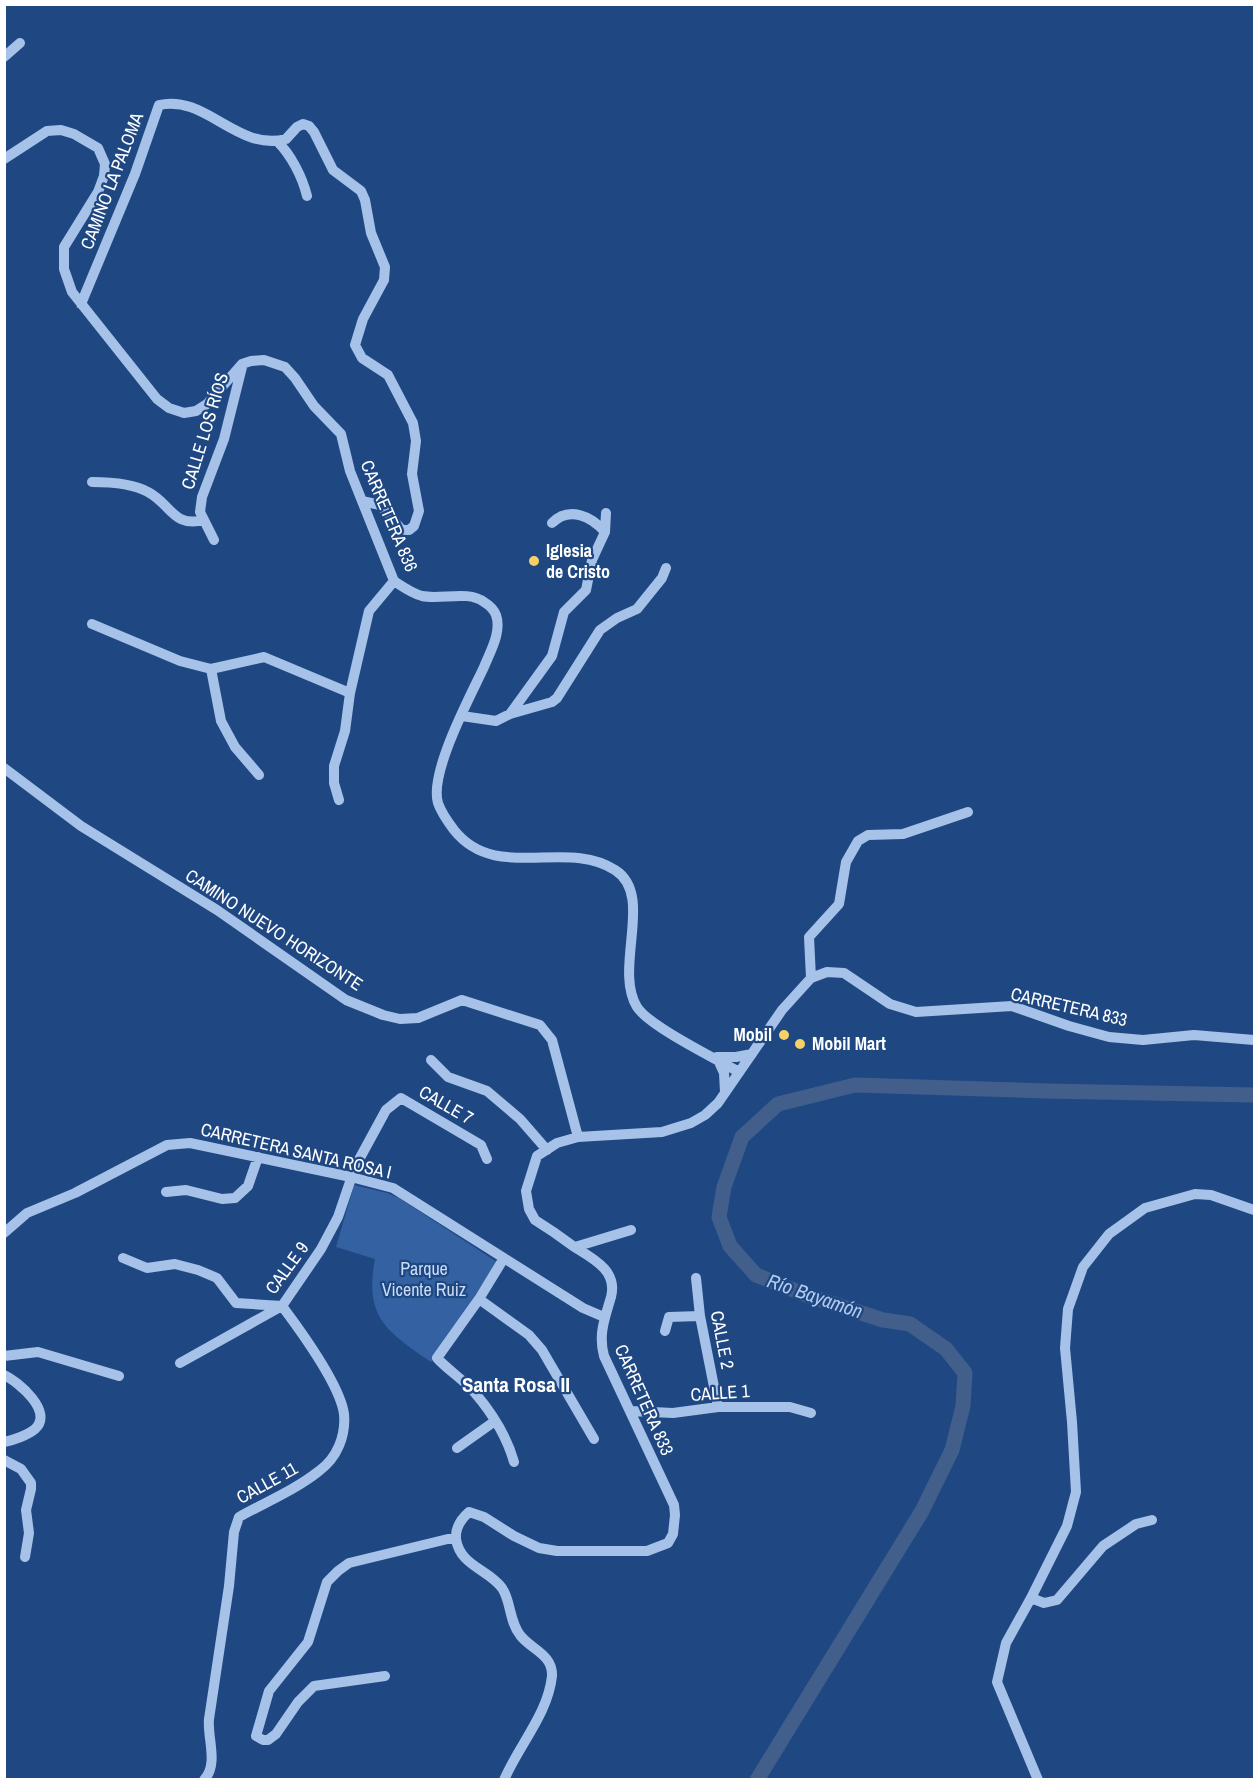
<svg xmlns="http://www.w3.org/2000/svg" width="1259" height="1784" font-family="'Archivo Narrow',sans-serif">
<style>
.green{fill:#3361a1}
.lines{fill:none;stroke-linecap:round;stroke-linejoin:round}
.river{stroke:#415f8a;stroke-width:15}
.minor{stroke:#a6c2e9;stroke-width:10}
.poi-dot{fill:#f7d166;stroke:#1f4883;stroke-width:2}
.labels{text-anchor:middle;stroke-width:4.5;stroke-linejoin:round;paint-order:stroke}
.street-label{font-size:18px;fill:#fff;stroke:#1f4883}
.poi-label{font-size:18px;font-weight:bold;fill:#fff;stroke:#1f4883;text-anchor:start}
.park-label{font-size:18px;fill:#caddf7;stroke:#1f4883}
.water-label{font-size:20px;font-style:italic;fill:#b2ccf1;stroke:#1f4883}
.quarter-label{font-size:21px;font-weight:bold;fill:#fff;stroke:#1f4883}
</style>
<rect width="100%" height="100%" fill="#1f4883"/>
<path class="green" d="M354,1185L387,1193L399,1198L497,1262L431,1362C386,1331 364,1317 375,1259L336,1247Z"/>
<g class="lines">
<path class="river" d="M757,1780L922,1511L952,1450L963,1406L965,1373L946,1349L910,1324L883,1320L806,1295L756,1275L730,1246L719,1217L724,1187L742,1137L778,1104L855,1085L1046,1091L1254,1095"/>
<path class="minor" d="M4,57L20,43
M277,141C291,155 302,176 307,196
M4,159L47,131L61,130L74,134L98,148L105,164L104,176L98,192L64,247V269L72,292L157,399L169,408L184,413L196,411L207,404L242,364L251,361L264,360L285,367L295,378L314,406L341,434L350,471L394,581C403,587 411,593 422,596C441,600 468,590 484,602C489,605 494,610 496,615C502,632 490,652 484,667C470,697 429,773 438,803C441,812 448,822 454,830C496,883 566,838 615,870C655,895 613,968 637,1007C649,1026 716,1059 739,1072
M81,304L135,174L159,105C206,94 237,152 286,139L297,127L303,124L309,126L314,132L333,170L361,191L365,200L371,233L385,267L384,280L363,319L355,345L362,358L388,375L413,423L416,441L412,474L419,511L414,526L409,530H402L380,505L362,501
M92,482C109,482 132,483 148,492C171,504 173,528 204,520
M552,523C569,506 591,516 605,532
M214,540L200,512L202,497L224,439L242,367
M92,624L180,661L211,669L264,657L350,693
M211,669L221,721L235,747L259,775
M510,714L552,656L564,612L586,590L592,560L605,532L606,513
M462,716L496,721L510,714L552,702L557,698L600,630L617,618L637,609L662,578L666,568
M4,768L81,826L217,910L346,1000L383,1015L400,1019L418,1018L462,1000L540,1025L552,1040L578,1137
M339,800L334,783V766L345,731L350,693L369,611L394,581
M811,978L809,937L839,904L846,862L858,841L868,835L903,834L968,812
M717,1057H736L752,1054
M431,1060L448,1077L487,1091L520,1119L547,1150
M718,1060L724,1073L725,1092
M166,1192L186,1190L222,1199L235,1198L248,1186L258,1157
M4,1233L27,1213L75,1193L167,1145L190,1143L351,1177L393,1188L583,1308L604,1317
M575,1247L631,1230
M123,1258L147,1268L175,1264L198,1270L217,1278L236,1303L282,1306C300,1330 340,1385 344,1414C346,1436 337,1458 319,1471C295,1490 266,1502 239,1517L234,1532L229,1586L209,1719C207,1738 219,1764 204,1780
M504,1258L479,1299L437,1358C449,1371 464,1380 475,1393C492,1413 507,1437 514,1462
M696,1278L700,1316L718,1407
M479,1299L529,1335L542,1350L594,1439
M665,1331L669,1317L700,1316
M4,1356L38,1352L119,1376
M180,1363L282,1306L321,1249L338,1217L355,1167L386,1110L401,1098L481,1145L487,1159
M4,1375C19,1382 54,1412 35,1429C28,1435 14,1440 4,1442
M631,1411L673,1413L718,1407H790L811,1413
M457,1448L495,1421
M4,1460L21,1469L31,1483V1489L26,1510L29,1533L25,1557
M1031,1598L1044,1603L1057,1600L1103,1546L1136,1524L1152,1520
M385,1676L314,1686L298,1702L276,1734L268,1740H263L256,1736L269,1691L308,1642L327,1582L338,1571L349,1563L456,1537
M504,1780C519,1745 548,1714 552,1676C553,1654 530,1649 520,1635C509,1621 511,1601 502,1588C488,1569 460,1566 456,1539C455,1527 461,1519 469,1512L484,1517L514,1536L539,1548L557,1551H647L668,1543L673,1534L675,1515L674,1505L604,1356C598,1334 605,1318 611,1297C618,1270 592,1258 573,1246C561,1237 548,1228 535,1220L529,1209L526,1191L537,1156L557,1143L578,1137L662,1132L691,1123L705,1115L718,1103L782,1010L811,978L827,972L844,973L890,1004L916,1012L1012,1006L1069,1026L1109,1037L1143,1040L1194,1035L1254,1040
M1038,1780L997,1682L1006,1643L1031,1598L1067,1526L1076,1492L1072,1422L1065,1348L1068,1309L1083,1267L1109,1234L1145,1208L1195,1194L1211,1195L1254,1210"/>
</g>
<g class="poi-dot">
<circle cx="534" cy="561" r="6"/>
<circle cx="784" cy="1035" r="6"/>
<circle cx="800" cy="1044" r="6"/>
</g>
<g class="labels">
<g class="street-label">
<text transform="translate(112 181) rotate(-69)" y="6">CAMINO LA PALOMA</text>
<text transform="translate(205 431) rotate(-73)" y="6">CALLE LOS RÍOS</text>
<text transform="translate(389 516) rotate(67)" y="6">CARRETERA 836</text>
<text transform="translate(274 930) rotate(33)" y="6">CAMINO NUEVO HORIZONTE</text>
<text transform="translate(1069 1007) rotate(13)" y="6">CARRETERA 833</text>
<text transform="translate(446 1105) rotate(30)" y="6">CALLE 7</text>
<text transform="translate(296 1151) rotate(13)" y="6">CARRETERA SANTA ROSA I</text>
<text transform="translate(287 1268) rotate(-54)" y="6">CALLE 9</text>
<text transform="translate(722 1340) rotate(79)" y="6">CALLE 2</text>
<text transform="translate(720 1393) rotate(-4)" y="6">CALLE 1</text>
<text transform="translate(644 1400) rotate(66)" y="6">CARRETERA 833</text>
<text transform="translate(267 1483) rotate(-29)" y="6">CALLE 11</text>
</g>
<g class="poi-label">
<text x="546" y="557">Iglesia<tspan x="546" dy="21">de Cristo</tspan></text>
<text x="772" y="1041" text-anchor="end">Mobil</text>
<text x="812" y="1050">Mobil Mart</text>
</g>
<g class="park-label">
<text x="424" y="1275">Parque<tspan x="424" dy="21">Vicente Ruiz</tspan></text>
</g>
<g class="water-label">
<text transform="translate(815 1296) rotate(19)" y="7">Río Bayamón</text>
</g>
<g class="quarter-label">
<text x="516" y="1392">Santa Rosa II</text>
</g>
</g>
<rect width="1259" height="1784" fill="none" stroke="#ffffff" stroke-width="12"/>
</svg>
